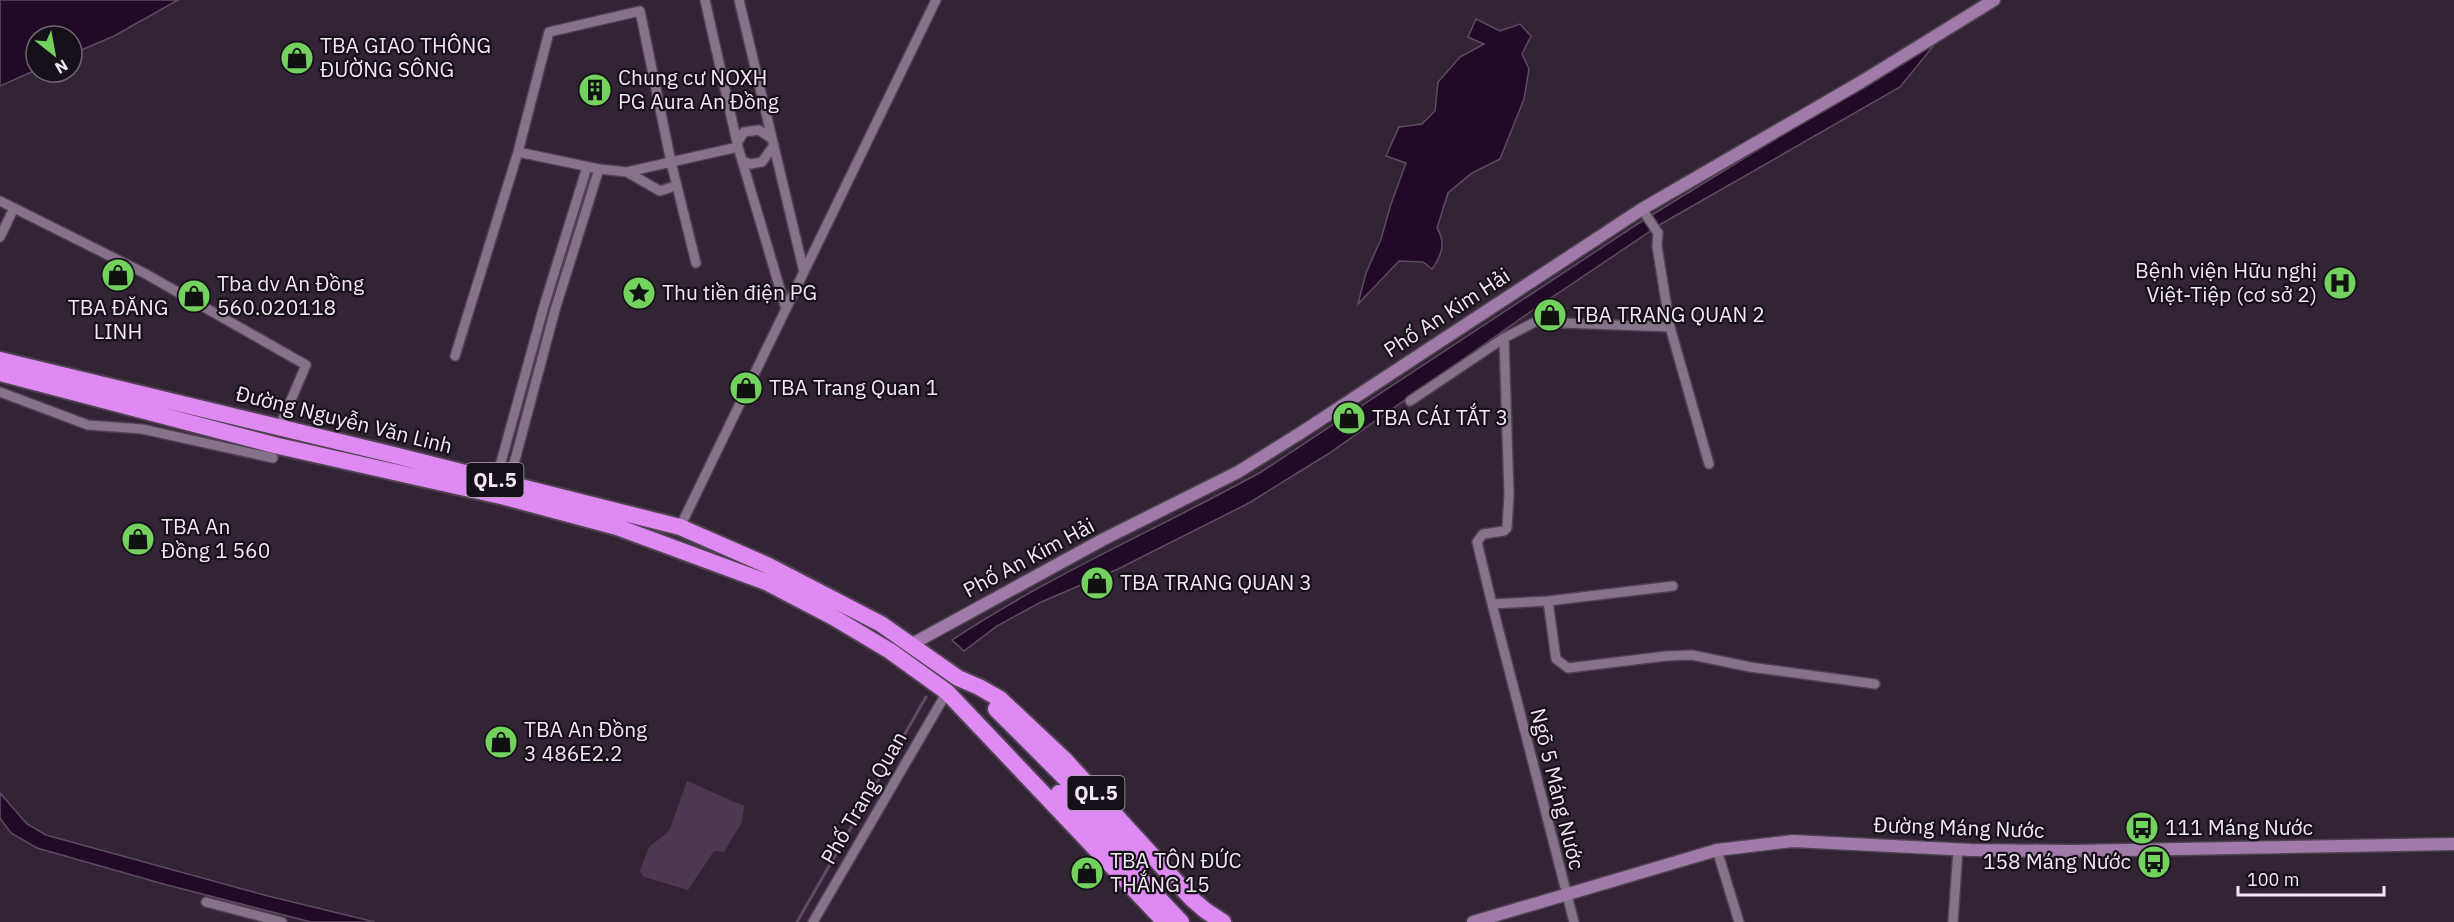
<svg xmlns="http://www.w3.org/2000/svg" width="2454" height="922" font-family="'IBM Plex Sans',sans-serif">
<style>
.green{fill:#4c3951}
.water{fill:#210927;stroke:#5f4c64;stroke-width:1.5}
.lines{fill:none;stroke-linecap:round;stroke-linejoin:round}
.stream{stroke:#5f4c64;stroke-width:3}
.street-casing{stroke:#4e4150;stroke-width:12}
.secondary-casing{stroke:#4e4150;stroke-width:15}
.highway-casing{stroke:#4e4150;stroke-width:20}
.street{stroke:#857489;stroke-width:9}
.secondary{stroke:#a07aa8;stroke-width:12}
.highway{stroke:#df89f2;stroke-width:16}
.labels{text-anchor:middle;stroke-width:4.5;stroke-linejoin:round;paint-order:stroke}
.shield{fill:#161018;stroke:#afa7b1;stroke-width:1.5}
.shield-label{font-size:20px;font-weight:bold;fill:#f1e8f3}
.poi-label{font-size:21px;fill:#f1e8f3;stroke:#161018;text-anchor:start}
.street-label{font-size:21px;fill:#f1e8f3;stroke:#161018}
</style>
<rect width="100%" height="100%" fill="#322435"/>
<path class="green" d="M687,781L744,806L742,822L724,852L714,851L688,890L644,877L640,871L649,847L669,831Z"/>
<path class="water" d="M0,0H178L114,36L72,54V36H36V70L0,86Z
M1476,19L1500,31L1520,24L1531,36L1522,54L1529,69L1524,99L1500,159L1472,173L1448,193L1437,228C1446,243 1442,255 1432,269L1423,262L1399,261L1358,304L1366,273L1381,239L1391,204L1406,163L1386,156L1399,127L1422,124L1435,111L1438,82L1460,57L1484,44L1468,37Z
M1939,39L1900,87L1661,224L1530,312L1328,454L1249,503L1118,569L1039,603L997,626L964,651L952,640C1050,575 1158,529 1261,472L1642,221Z
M0,793L27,824L46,835L268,896L375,922H311L167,885L37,848L11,833L0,818Z"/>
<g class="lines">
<path class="stream" d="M797,922L926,697"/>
<defs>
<path id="street" d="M705,0L738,147L786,309
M739,0L804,272
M737,143L744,132L759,130L772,139
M518,152L599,169L627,172L671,162L696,263
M742,161L751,164L762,162L774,145
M627,172L660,191L675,186
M0,201L144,273L306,365L279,428
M1642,209L1658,233L1657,246L1670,327L1709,464
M0,237L14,208
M1670,327L1535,322L1504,338L1509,495L1507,528L1504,531L1483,534L1477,542L1492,604L1548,601L1673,586
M455,356L518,152L549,32L640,11L671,162L738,147
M0,392L88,425L142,429L273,458
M1410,401L1504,338
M495,484L544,306L587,167
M508,486L555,310L599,169
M680,527L936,0
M1548,601L1556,659L1568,668L1666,656L1692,655L1750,667L1875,684
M1492,604L1574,922
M1717,850L1739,922
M206,902L282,922
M813,922L947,692
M1953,922L1958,849"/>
<path id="secondary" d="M912,644L1104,539L1238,472L1302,432L1642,209L1861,82L1994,0
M1473,922L1717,850L1793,841L1971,850L2071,851L2454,844"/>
<path id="highway" d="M0,360L390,454L680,527L769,566L881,624L958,678L979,687L1000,699L1064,759L1192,899L1206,911L1223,922
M0,373L274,445L505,497L617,527L766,582L833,617L890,651L947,692L1165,922
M996,709L1087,800L1143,861
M1059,793L1181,922"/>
</defs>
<use href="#street" class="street-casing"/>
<use href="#secondary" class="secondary-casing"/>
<use href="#highway" class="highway-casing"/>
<use href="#street" class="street"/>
<use href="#secondary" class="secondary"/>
<use href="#highway" class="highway"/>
</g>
<defs>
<symbol id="shop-disc" viewBox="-11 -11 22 22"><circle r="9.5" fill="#72d25d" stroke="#161018"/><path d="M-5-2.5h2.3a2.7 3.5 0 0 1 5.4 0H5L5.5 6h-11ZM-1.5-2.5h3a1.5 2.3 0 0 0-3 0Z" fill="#111"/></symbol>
<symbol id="building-disc" viewBox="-11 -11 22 22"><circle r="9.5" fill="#72d25d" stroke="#161018"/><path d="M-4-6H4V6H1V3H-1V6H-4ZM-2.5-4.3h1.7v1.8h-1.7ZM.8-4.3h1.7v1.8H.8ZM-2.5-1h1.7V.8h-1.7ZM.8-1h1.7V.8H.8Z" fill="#111"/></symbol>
<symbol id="hospital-disc" viewBox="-11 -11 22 22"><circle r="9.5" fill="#72d25d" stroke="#161018"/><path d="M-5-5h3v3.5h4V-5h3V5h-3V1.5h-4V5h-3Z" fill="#111"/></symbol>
<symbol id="sight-disc" viewBox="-11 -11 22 22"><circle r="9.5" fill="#72d25d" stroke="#161018"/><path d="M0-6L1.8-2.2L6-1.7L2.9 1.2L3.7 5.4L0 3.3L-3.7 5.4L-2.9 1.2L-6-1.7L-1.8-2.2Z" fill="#111"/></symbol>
<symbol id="bus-disc" viewBox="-11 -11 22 22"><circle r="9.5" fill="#72d25d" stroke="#161018"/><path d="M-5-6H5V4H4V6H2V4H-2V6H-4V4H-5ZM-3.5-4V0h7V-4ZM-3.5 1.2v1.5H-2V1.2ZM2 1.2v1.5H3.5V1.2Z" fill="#111"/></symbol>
</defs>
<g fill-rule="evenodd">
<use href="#shop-disc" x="278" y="39" width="38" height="38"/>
<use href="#building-disc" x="576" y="71" width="38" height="38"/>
<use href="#shop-disc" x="99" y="256" width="38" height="38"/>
<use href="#hospital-disc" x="2321" y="264" width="38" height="38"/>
<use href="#sight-disc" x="620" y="274" width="38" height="38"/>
<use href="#shop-disc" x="175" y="277" width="38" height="38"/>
<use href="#shop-disc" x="1531" y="296" width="38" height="38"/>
<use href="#shop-disc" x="727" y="369" width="38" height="38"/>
<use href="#shop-disc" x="1330" y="399" width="38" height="38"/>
<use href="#shop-disc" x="119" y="520" width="38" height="38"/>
<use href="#shop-disc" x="1078" y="564" width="38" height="38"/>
<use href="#shop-disc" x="482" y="723" width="38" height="38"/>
<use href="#bus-disc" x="2123" y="809" width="38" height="38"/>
<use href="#bus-disc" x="2135" y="843" width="38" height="38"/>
<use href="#shop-disc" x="1068" y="854" width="38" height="38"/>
</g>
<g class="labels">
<g class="shield">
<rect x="466.5" y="463" width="57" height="34" rx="4.5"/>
<rect x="1067.5" y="776" width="57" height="34" rx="4.5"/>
</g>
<g class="shield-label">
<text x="495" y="487">QL.5</text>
<text x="1096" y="800">QL.5</text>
</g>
<g class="poi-label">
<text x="320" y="53">TBA GIAO THÔNG<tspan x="320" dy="24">ĐƯỜNG SÔNG</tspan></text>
<text x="618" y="85">Chung cư NOXH<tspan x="618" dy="24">PG Aura An Đồng</tspan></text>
<text x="2317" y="278" text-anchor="end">Bệnh viện Hữu nghị<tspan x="2317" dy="24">Việt-Tiệp (cơ sở 2)</tspan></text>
<text x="217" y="291">Tba dv An Đồng<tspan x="217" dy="24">560.020118</tspan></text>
<text x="662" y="300">Thu tiền điện PG</text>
<text x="118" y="315" text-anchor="middle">TBA ĐĂNG<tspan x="118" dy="24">LINH</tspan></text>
<text x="1573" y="322">TBA TRANG QUAN 2</text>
<text x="769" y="395">TBA Trang Quan 1</text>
<text x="1372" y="425">TBA CÁI TẮT 3</text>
<text x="161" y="534">TBA An<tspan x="161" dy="24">Đồng 1 560</tspan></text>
<text x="1120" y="590">TBA TRANG QUAN 3</text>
<text x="524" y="737">TBA An Đồng<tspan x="524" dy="24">3 486E2.2</tspan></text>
<text x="2165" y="835">111 Máng Nước</text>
<text x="1110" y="868">TBA TÔN ĐỨC<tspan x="1110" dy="24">THẮNG 15</tspan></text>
<text x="2131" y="869" text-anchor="end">158 Máng Nước</text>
</g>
<g class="street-label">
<text transform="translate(1447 313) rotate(-33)" y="7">Phố An Kim Hải</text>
<text transform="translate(344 420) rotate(14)" y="7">Đường Nguyễn Văn Linh</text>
<text transform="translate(1029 558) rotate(-28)" y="7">Phố An Kim Hải</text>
<text transform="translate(1557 789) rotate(76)" y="7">Ngõ 5 Máng Nước</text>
<text transform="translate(864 798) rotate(-60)" y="7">Phố Trang Quan</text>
<text transform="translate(1959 828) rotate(2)" y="7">Đường Máng Nước</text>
</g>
</g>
<g transform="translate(54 54) rotate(149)"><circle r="28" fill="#161018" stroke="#6e6670" stroke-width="1.5"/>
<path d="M0-4.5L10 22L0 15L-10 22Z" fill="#72d25d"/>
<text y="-9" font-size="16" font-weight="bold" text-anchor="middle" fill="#f1e8f3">N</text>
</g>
<path d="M2238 886v9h146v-9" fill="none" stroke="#f1e8f3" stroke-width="3"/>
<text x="2247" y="886" font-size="18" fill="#f1e8f3" stroke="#161018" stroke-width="4.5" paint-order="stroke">100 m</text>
</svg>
